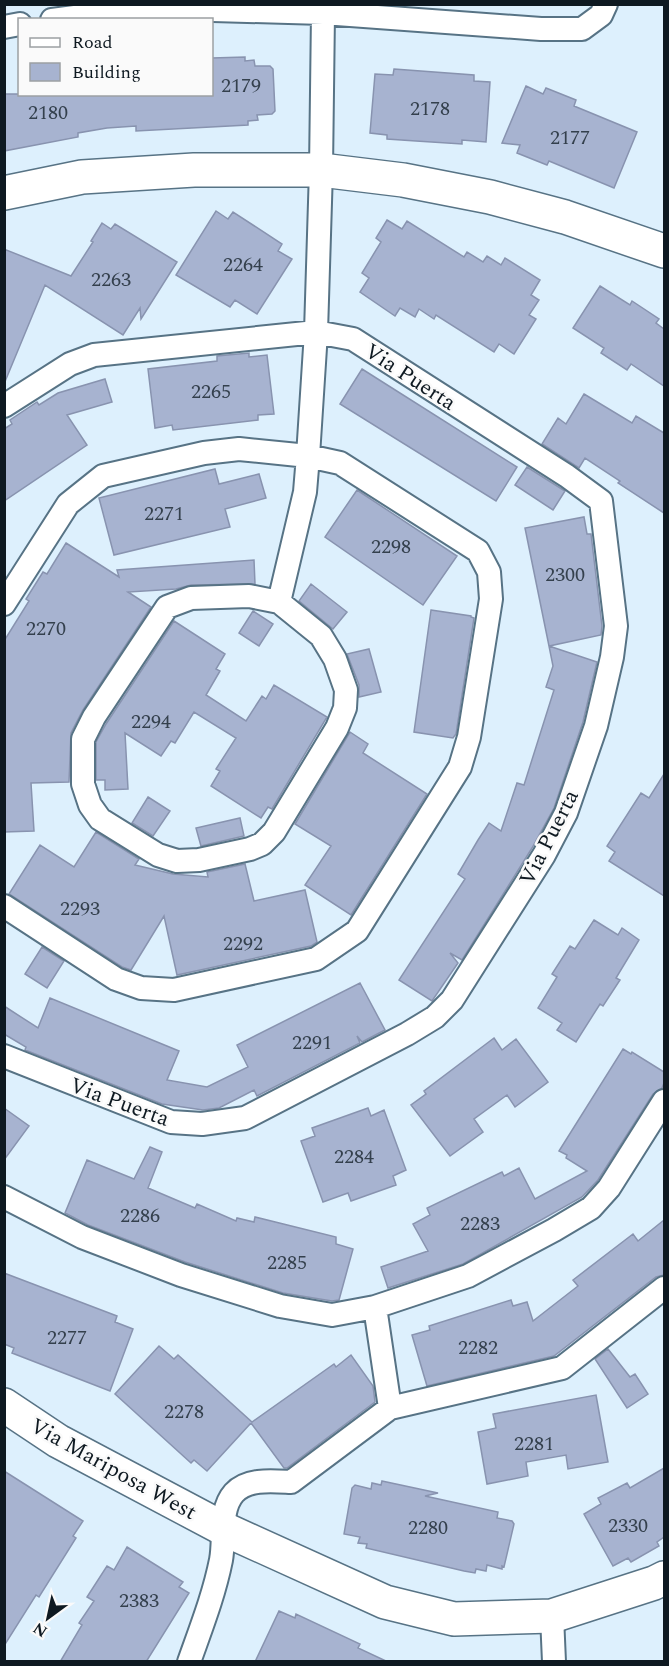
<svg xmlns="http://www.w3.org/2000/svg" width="669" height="1666" font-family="Spectral,serif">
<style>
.building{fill:#a7b3d0;stroke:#8893af;stroke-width:1.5}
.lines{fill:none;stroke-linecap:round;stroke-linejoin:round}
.street-casing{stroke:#577385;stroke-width:26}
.secondary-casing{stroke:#577385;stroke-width:36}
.street{stroke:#fff;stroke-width:22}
.secondary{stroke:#fff;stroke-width:33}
.labels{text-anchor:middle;stroke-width:5;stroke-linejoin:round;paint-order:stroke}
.number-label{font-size:20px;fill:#34404d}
.street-label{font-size:22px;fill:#0e1921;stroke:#fafafa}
</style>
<rect width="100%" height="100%" fill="#ddf0fd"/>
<path class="building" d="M245,57V61L254,60L255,66H270L273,69L275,111L272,114L257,115L258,120L248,121V125L136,131V126L107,128L78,133V137L4,151V94H212V58Z
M394,69L474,75V81L490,82L486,142L462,140V144L416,141L387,139V135L370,133L375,74L393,75Z
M526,86L543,94L546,88L576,100L574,106L637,132L614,188L549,161L547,165L517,153L520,145L502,143Z
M216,211L228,219L233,212L282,244L278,251L292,259L257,314L235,300L230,307L176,275Z
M387,220L402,229L407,221L464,257L467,252L483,262L487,256L501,265L505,258L540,280L531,295L539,300L529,315L536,319L514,354L499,344L494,352L436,315L434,319L419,309L415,317L400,308L395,316L360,292L369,278L362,273L381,242L376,238Z
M102,223L111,229L115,224L177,262L141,319L140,308L123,335L45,285L4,384V249L71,276L93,242L91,241Z
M600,286L630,305L632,301L659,319L656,323L664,329V386L631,364L627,370L601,353L604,348L573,328Z
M249,353V357L267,355L274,414L258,415V420L173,430L172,425L155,428L148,369L217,361V356Z
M362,369L517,467L496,501L340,404Z
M105,379L112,402L67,415L87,445L4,501V429L12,424L10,420L37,402L39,405L58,393Z
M584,394L632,423L636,416L664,433V513L618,483L620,481L585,458L579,468L542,444L558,418L566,424Z
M527,467L565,491L553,510L515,485Z
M215,469L219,484L259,474L266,498L225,509L230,527L114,555L99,498Z
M357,490L457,556L423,605L325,537Z
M584,517L587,534H591L602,626L601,635L549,646L525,528Z
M66,543L119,577L117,570L254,560L255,584L191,585L176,589L128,592L151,607L83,710L71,733L69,782L31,783L34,831L4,832V641L29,601L26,599L43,572L47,574Z
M311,584L347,612L333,629L299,601Z
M431,610L471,616V617L474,618L456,734L453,738L414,732Z
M253,611L273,624L259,646L239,633Z
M174,621L225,654L216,669L220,671L206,695L246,721L262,696L266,699L274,685L327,717L272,809L268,807L261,818L211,786L220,771L216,769L236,738L194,712L175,743L171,741L161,756L125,733L128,789L105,790V780H96V742L106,724Z
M549,646L597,662L583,722L554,808L532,848L462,960L450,953L458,963L432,1001L399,980L465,879L458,874L478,840L489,823L501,831L517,783L524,785L554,690L546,687L553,666Z
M369,649L381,692L359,697V685L347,654Z
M350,732L368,744L363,753L427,794L351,915L305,885L331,846L295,824Z
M664,774V896L609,861L615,852L607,846L641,793L649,798Z
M148,797L170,811L153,836L132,823Z
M240,818L244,836L201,846L196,828Z
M96,832L139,859L135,865L173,874L208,877L207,872L245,864L254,901L305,890L317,942L311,946L177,975L164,916L131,970L122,967L9,894L40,845L74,867Z
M594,920L618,935L622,928L639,940L616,978L620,980L603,1006L600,1004L576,1042L557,1030L562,1023L538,1008L557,977L552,974L570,946L575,949Z
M42,947L64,961L47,988L25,974Z
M360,983L385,1030L362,1042L357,1036L360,1043L257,1096L254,1090L219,1108L203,1110L162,1104L25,1050L26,1047L4,1034V1006L38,1028L50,998L179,1051L167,1080L207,1087L248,1067L237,1045Z
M494,1038L502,1050L516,1039L548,1082L515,1107L507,1095L474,1119L483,1132L450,1156L411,1105L426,1094L424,1091Z
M623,1049L631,1054L632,1052L664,1072V1083L662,1088L653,1094L598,1180L582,1197L463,1264L388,1288L381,1267L428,1251L413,1224L430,1215L427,1208L502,1172L504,1176L519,1168L535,1199L587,1171L566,1158L567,1155L559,1151Z
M4,1108L29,1126L4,1160Z
M368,1108L371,1116L384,1110L406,1170L393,1176L396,1185L351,1201L348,1193L323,1202L301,1141L315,1136L312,1128Z
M150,1147L162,1152L148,1188L195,1208L197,1204L236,1221L237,1218L254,1222L255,1217L336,1237V1244L353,1249L339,1300L332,1301L283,1293L185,1262L88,1225L65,1213L87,1160L134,1179Z
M664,1220V1275L656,1277L554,1356L427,1386L412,1335L430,1330L429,1326L511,1300L513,1306L527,1302L533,1321L578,1286L573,1280L633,1234L638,1241Z
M4,1273L117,1316L115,1322L133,1329L110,1391L12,1353L14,1348L4,1344Z
M159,1346L174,1359L178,1355L252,1422L334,1364L336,1367L351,1355L373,1386L375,1402L287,1468H284L251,1423L207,1471L194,1460L191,1463L115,1394Z
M608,1349L630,1377L635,1374L648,1394L627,1408L595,1359Z
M596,1395L608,1462L568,1469L566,1455L526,1462L528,1476L487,1484L478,1432L496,1428L493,1414Z
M664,1468V1537L657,1542L659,1546L631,1562L628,1558L613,1566L584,1514L601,1504L598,1498L627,1483L630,1488Z
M4,1471L83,1521L73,1536L76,1538L39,1597L36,1595L4,1646Z
M382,1481L438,1493L425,1496L498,1512L497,1518L512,1521L514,1524L504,1567L502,1566V1569L487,1565L486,1571L476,1569L475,1573L464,1571L366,1548L367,1544L358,1543L360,1537L344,1534L352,1488L355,1485L371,1489L372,1483L381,1485Z
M127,1547L183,1582L179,1587L189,1593L146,1662H60L82,1625L79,1623L94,1601L87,1597L107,1566L114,1570Z
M279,1611L295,1618L296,1614L360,1644L358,1648L388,1662H255Z"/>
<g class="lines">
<defs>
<path id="street" d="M52,20L143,8L323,13L541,29H582L601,15L606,4
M4,27L20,24
M4,406L70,364L94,355L316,332L353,339L567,476L601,501L616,626L612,657L596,726L566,813L544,855L452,1000L435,1017L407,1034L245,1118L202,1124L171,1122L4,1056
M249,596L279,602L321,636L335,659L346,690L345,708L337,728L274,832L262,844L250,849L199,860L177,861L158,855L100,819L90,805L83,784V739L94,717L167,607L191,598Z
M279,602L305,492L308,456L316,332L321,170L323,13
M4,604L68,504L103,476L204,453L239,449L308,456L340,463L478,551L489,572L491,599L469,737L460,767L357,931L316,959L174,990L141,988L116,979L4,906
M4,1197L82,1237L181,1275L280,1306L332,1315L375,1307L468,1276L554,1230L591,1208L609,1188L664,1101
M390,1408L562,1368L664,1288
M552,1616L554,1662
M189,1662C201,1628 214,1595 221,1560C225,1539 219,1510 234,1493C248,1478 273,1481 291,1482L390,1408L375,1307"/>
<path id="secondary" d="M4,193L82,177L194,170H321L403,180L490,197L565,217L664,251
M4,1405L58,1441L224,1529L385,1602L454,1619L552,1616L654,1583L664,1578"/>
</defs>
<use href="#street" class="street-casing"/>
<use href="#secondary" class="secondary-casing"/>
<use href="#street" class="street"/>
<use href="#secondary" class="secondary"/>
</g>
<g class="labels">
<g class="number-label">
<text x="241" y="92">2179</text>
<text x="430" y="115">2178</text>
<text x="48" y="119">2180</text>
<text x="570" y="144">2177</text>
<text x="243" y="271">2264</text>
<text x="111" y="286">2263</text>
<text x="211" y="398">2265</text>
<text x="164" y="520">2271</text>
<text x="391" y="553">2298</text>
<text x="565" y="581">2300</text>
<text x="46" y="635">2270</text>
<text x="151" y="728">2294</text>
<text x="80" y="915">2293</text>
<text x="243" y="950">2292</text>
<text x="312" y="1049">2291</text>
<text x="354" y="1163">2284</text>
<text x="140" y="1222">2286</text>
<text x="480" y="1230">2283</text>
<text x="287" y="1269">2285</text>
<text x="67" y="1344">2277</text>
<text x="478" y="1354">2282</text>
<text x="184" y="1418">2278</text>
<text x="534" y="1450">2281</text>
<text x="628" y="1532">2330</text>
<text x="428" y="1534">2280</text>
<text x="139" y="1607">2383</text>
</g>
<g class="street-label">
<text transform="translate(411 376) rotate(33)" y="8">Via Puerta</text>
<text transform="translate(548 837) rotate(-63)" y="8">Via Puerta</text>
<text transform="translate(120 1101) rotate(20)" y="8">Via Puerta</text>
<text transform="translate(114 1468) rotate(29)" y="8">Via Mariposa West</text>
</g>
</g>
<rect width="669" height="1666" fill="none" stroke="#0e1921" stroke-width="12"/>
<rect x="18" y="18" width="195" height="78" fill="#fafafa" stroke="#9ca0a3" stroke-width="1.5"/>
<rect x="30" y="38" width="30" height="9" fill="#ffffff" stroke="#9ca0a3" stroke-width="1.5"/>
<text x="72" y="48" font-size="18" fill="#0e1921">Road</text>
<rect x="30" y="63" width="30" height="18" fill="#a7b3d0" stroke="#9ca0a3" stroke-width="1.5"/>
<text x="72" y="78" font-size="18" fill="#0e1921">Building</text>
<g transform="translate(48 1618) rotate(213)" stroke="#fafafa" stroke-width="4.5" paint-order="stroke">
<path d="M0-4.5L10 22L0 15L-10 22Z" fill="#0e1921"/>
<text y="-9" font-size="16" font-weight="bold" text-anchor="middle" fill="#0e1921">N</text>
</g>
</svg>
